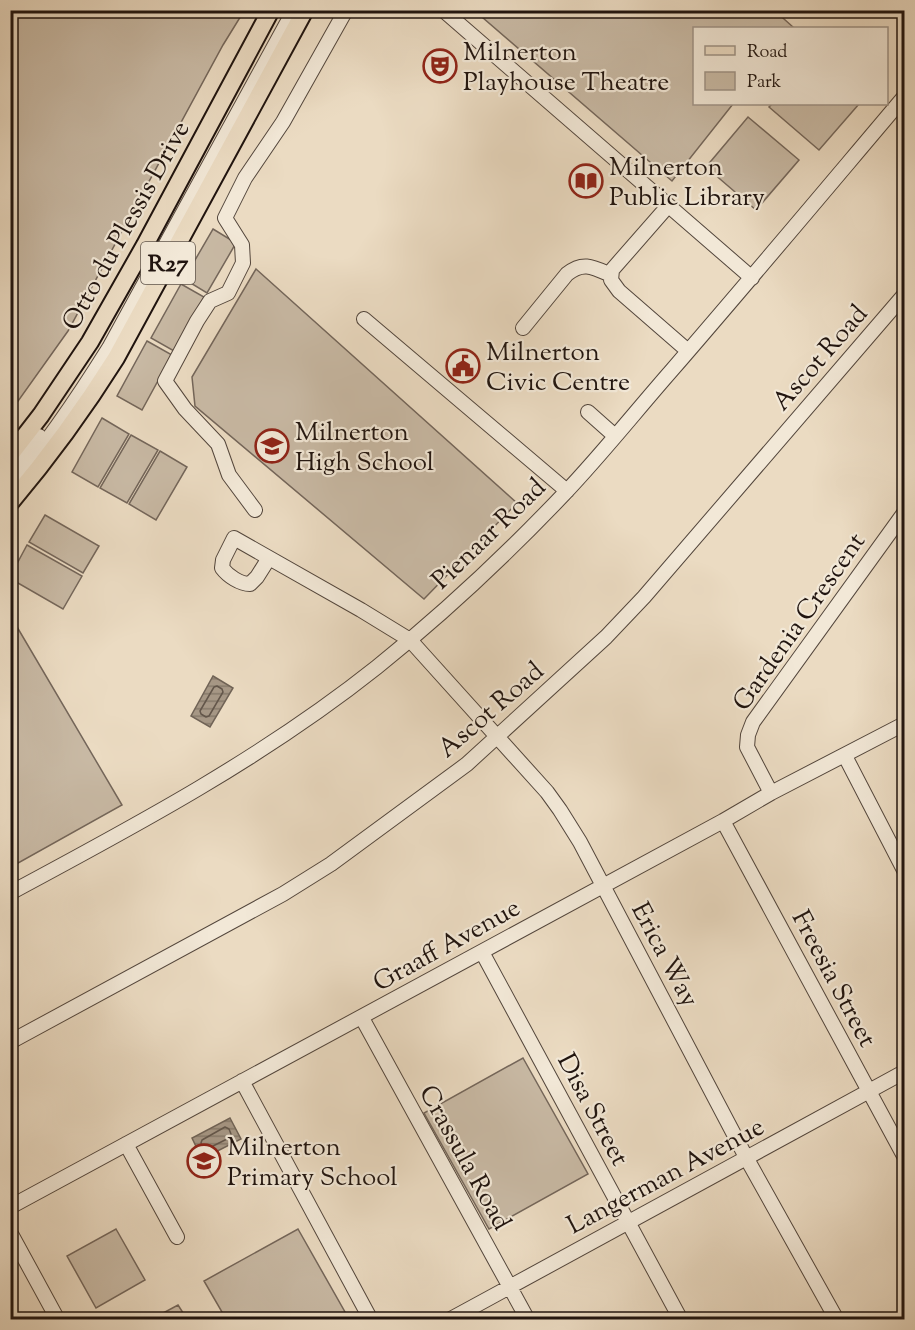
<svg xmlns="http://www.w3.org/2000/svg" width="915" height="1330" font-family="'Sorts Mill Goudy',serif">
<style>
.park{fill:#c8b9a4;stroke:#74665a;stroke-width:1.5}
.water{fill:url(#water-rules);stroke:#706356;stroke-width:1.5}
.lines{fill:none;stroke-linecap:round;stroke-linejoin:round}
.shore{stroke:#63564a;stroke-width:1.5}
.minor-casing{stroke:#53463c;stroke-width:16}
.major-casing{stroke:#20140f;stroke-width:20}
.minor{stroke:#f2e8d7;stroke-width:14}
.major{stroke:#ebdbc2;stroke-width:16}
.labels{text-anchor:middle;stroke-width:4.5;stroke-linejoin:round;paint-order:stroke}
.shield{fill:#f2e8d7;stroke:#5f544b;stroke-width:1.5}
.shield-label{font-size:24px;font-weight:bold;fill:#20140f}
.poi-label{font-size:26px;fill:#20140f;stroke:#f2e8d7;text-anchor:start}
.street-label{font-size:26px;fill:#20140f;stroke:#f2e8d7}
</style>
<defs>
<pattern id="water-rules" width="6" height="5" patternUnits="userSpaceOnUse" patternTransform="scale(1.5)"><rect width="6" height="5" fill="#a69785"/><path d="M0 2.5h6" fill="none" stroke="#877a6b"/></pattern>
</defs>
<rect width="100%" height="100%" fill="#ebdbc2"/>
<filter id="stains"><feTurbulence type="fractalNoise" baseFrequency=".00333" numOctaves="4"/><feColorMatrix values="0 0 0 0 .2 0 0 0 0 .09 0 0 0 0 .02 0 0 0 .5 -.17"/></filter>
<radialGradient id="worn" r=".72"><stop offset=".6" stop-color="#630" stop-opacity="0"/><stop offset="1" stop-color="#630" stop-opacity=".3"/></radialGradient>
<path class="park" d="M11,10L244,11L223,45L68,331L11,411Z
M475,11H775L793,27V28H694V104H733L672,181Z
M772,104H859L819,150L769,107Z
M748,117L799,160L756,210L706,167Z
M213,229L236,243L207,293L184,279Z
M256,269L517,503L424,599L195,406L192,377Z
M181,284L204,297L174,351L151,338Z
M147,341L172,355L142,410L117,396Z
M102,418L129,434L98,487L72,472Z
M131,435L158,450L127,503L100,488Z
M160,451L187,467L156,520L129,504Z
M45,515L99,546L83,573L29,542Z
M27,545L82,576L63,609L11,579V575Z
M10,615L122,805L11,867H10Z
M523,1058L588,1174L489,1229L424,1113Z
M116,1229L145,1280L96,1308L67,1256Z
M298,1229L349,1319H226L204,1281Z
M178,1305L187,1319H152Z"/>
<path class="water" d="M213,676L233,688L210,727L191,716Z
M230,1118L241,1139L202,1159L192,1138Z"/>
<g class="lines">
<path class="shore" d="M217,686L222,689L223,692L209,716L206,717L201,714L200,711L214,687Z
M225,1127L229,1129L231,1134V1137L207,1149H204L201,1143L202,1140Z"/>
<defs>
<path id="minor" d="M443,10L752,278
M668,206L612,270L611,280L619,291L688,351
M364,319L567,491
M523,328L567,274C583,261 593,267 611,275
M588,412L615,436
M10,472L39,436
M10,487C47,444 79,396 109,348L294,10
M255,510L229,475L218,444L185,409L165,381L197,321L210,301L228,293L243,263L242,245L225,218L245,178L283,122L346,10
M269,558L257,577L250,584C240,584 228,576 222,568L223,560L234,538L361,610L410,640L547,792L560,810L580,842L747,1159L837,1320
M845,756L904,870
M771,793L747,747L748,735L753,722L904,513
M723,821L904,1156
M10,893C137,825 264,757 377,667C443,614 506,555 564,494C602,454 636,411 672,370C750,280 827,188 904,97
M482,952L681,1320
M362,1018L528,1320
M10,1042L283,894L331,864L467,764L606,637L644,597L904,295
M242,1081L371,1320
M126,1144L177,1237
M10,1207L723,821L771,793L904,724
M10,1232L58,1320
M449,1320L904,1072"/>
<path id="major" d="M10,455L41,415L90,342L145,245L271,10
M10,503C49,457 84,409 116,358L305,10"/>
</defs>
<use href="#minor" class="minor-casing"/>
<use href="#major" class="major-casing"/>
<use href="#minor" class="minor"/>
<use href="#major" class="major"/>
</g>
<defs>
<symbol id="theatre-ring" viewBox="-11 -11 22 22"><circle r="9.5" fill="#f2e8d7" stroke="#8f2418" stroke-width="1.5"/><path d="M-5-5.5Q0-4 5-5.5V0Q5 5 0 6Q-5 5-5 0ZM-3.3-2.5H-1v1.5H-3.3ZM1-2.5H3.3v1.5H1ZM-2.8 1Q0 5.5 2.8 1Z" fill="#8f2418"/></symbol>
<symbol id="library-ring" viewBox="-11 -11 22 22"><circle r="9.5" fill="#f2e8d7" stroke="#8f2418" stroke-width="1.5"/><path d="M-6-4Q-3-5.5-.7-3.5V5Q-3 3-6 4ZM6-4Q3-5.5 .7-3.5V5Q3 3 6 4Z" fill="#8f2418"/></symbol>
<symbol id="civic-ring" viewBox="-11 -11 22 22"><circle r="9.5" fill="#f2e8d7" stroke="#8f2418" stroke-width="1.5"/><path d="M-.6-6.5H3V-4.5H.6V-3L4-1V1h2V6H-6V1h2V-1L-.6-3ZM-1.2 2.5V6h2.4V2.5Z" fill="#8f2418"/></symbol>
<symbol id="school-ring" viewBox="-11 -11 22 22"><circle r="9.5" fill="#f2e8d7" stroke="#8f2418" stroke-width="1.5"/><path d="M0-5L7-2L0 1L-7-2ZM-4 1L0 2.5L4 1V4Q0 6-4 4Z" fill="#8f2418"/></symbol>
</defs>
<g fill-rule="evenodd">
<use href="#theatre-ring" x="421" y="47" width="38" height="38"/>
<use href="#library-ring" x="567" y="162" width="38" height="38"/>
<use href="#civic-ring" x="444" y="347" width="38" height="38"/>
<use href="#school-ring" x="253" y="427" width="38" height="38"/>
<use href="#school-ring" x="185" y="1142" width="38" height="38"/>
</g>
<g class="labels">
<rect class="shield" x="141" y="242" width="54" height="42" rx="4.5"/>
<g class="shield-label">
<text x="168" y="271">R27</text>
</g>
<g class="poi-label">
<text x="463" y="60">Milnerton<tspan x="463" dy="30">Playhouse Theatre</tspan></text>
<text x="609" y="175">Milnerton<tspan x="609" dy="30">Public Library</tspan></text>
<text x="486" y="360">Milnerton<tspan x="486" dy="30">Civic Centre</tspan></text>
<text x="295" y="440">Milnerton<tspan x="295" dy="30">High School</tspan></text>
<text x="227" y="1155">Milnerton<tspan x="227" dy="30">Primary School</tspan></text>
</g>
<g class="street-label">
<text transform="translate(125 225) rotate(-61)" y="9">Otto du Plessis Drive</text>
<text transform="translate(819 357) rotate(-49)" y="9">Ascot Road</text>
<text transform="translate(488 533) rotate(-44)" y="9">Pienaar Road</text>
<text transform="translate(798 621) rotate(-55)" y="9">Gardenia Crescent</text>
<text transform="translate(490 709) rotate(-41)" y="9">Ascot Road</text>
<text transform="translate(446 944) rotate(-29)" y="9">Graaff Avenue</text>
<text transform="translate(666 954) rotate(62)" y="9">Erica Way</text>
<text transform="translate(835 978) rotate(62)" y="9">Freesia Street</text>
<text transform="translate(594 1109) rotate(62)" y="9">Disa Street</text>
<text transform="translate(466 1157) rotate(61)" y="9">Crassula Road</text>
<text transform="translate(665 1175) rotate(-28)" y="9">Langerman Avenue</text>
</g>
</g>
<rect width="915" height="1330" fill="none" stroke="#ebdbc2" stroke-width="36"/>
<rect x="12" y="12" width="891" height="1306" fill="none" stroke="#20140f" stroke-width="3"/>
<rect x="18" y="18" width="879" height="1294" fill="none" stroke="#20140f" stroke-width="1.5"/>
<rect x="693" y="27" width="195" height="78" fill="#f2e8d7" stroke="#9e9387" stroke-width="1.5"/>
<rect x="705" y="46" width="30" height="9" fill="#ebdbc2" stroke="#9e9387" stroke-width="1.5"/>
<text x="747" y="57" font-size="18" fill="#20140f">Road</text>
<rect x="705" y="72" width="30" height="18" fill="#c8b9a4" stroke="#9e9387" stroke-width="1.5"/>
<text x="747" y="87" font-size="18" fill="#20140f">Park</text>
<rect width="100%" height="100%" filter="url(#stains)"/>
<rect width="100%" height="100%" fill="url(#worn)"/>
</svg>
